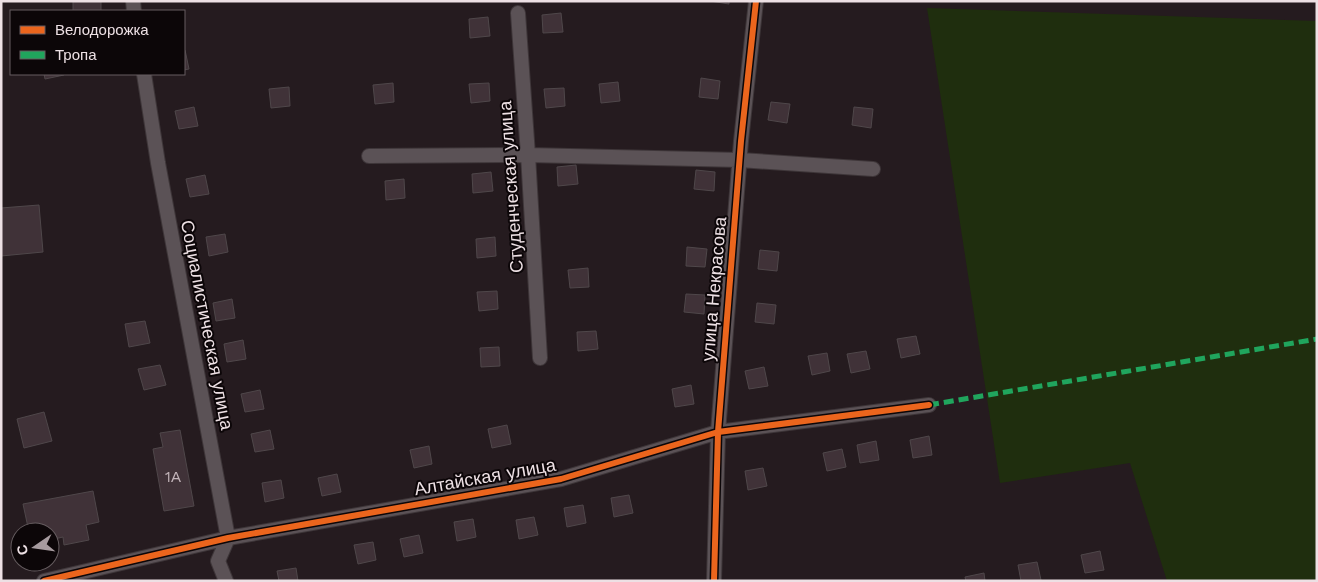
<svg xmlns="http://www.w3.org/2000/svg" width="1318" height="582" font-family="'Work Sans',sans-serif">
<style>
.green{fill:#1f2e0e}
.building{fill:#403238;stroke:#4f474a}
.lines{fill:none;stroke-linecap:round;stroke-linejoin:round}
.street-casing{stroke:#3e3639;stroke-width:16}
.street{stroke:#5b5256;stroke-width:14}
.quiet{stroke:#20a55d;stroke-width:5;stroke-dasharray:10 5;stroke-linecap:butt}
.cycleway-casing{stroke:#0c0608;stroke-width:9}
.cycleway{stroke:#eb651d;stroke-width:6}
.labels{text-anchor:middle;stroke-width:4;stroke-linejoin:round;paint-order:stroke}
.number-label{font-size:15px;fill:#c2b4b9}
.street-label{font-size:18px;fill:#ede0e4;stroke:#0c0608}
</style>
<rect width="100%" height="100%" fill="#251b1f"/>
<path class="green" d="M927,8L1317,21V581H1167L1130,463L1000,483Z"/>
<path class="building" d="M73,1H101V11H73Z
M710,1H729V4Z
M561,13L563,32L543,33L542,15Z
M488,17L490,36L470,38L469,19Z
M185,50L189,69L184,70V51Z
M44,74H64V75L45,79Z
M701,78L720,81L718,99L699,97Z
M618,82L620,101L601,103L599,84Z
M393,83L394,102L375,104L373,85Z
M489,83L490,101L471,103L469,84Z
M289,87L290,106L271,108L269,89Z
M564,88L565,106L546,108L544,89Z
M771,102L790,104L787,123L768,120Z
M194,107L198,126L179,129L175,111Z
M854,107L873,109L871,128L852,125Z
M576,165L578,184L558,186L557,167Z
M696,170L715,172L714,191L694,189Z
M491,172L493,191L473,193L472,174Z
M205,175L209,194L190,197L186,179Z
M404,179L405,198L386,200L385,181Z
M39,205L43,252L1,256V208Z
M225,234L228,252L209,256L206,237Z
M495,237L496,256L477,258L476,239Z
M687,247L707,249L705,267L686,266Z
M760,250L779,252L777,271L758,269Z
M588,268L589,287L570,288L568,270Z
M497,291L498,309L479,311L477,292Z
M686,294L705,295L704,314L684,312Z
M232,299L235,318L216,321L213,303Z
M757,303L776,305L774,324L755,322Z
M145,321L150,343L129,347L125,324Z
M596,331L598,349L578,351L577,332Z
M916,336L920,354L901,358L897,339Z
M243,340L246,359L227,362L224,344Z
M499,347L500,366L481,367L480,348Z
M866,351L870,369L851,373L847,354Z
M827,353L830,371L812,375L808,356Z
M160,365L166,385L144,390L138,369Z
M764,367L768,386L749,389L745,371Z
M691,385L694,404L675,407L672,389Z
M260,390L264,409L245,412L241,394Z
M44,412L52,441L24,448L17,419Z
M507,425L511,444L492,448L488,429Z
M180,430L194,506L164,511L153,449L163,447L160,433Z
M270,430L274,449L255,452L251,434Z
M929,436L932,455L913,458L910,440Z
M876,441L879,460L860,463L857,445Z
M429,446L432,464L414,468L410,450Z
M842,449L846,467L827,471L823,453Z
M763,468L767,486L748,490L745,471Z
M337,474L341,492L322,496L318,478Z
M281,480L284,498L265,502L262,483Z
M93,491L99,522L86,525L89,540L64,545L63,537L50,540V532H29L23,504Z
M629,495L633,513L614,517L611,498Z
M583,505L586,523L567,527L564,508Z
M534,517L538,535L519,539L516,520Z
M473,519L476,537L457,541L454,522Z
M419,535L423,553L404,557L400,539Z
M373,542L376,560L358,564L354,545Z
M1100,551L1104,570L1085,573L1081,555Z
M1037,562L1041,580L1021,581L1018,565Z
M296,568L298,581H279L277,571Z
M984,573L985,581H966L965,577Z"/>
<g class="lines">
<defs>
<path id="street" d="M133,1L134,11
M518,13L528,155L540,358
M144,74L158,163L228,538L218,561L226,581
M369,156L528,155L740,160L873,169
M44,581L228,538L561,479L718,432L929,405
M714,581L718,432L741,141L756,1"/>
</defs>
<use href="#street" class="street-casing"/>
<use href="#street" class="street"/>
<path class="quiet" d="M929,405L1317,339"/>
<defs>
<path id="cycleway" d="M44,581L228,538L561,479L718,432L929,405
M714,581L718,432L741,141L756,1"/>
</defs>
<use href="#cycleway" class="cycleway-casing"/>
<use href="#cycleway" class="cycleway"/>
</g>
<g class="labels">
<g class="number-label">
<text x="173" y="482">1А</text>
</g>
<g class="street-label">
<text transform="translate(511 187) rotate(-94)" y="6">Студенческая улица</text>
<text transform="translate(714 289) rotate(-85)" y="6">улица Некрасова</text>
<text transform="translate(207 325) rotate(79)" y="6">Социалистическая улица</text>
<text transform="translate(485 477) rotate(-10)" y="6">Алтайская улица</text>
</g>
</g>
<rect width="1318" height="582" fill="none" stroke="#ede0e4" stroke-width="5"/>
<rect x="10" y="10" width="175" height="65" fill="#0c0608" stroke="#665d60"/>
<rect x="20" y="26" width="25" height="8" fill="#eb651d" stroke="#665d60"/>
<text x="55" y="35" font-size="15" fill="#ede0e4">Велодорожка</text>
<rect x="20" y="51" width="25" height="8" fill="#20a55d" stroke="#665d60"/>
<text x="55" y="60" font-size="15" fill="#ede0e4">Тропа</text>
<g transform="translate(35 547) rotate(257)"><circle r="24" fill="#0c0608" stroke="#665d60"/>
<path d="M0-4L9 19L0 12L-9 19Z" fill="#a79b9f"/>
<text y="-8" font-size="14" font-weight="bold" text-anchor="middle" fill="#ede0e4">С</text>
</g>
</svg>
